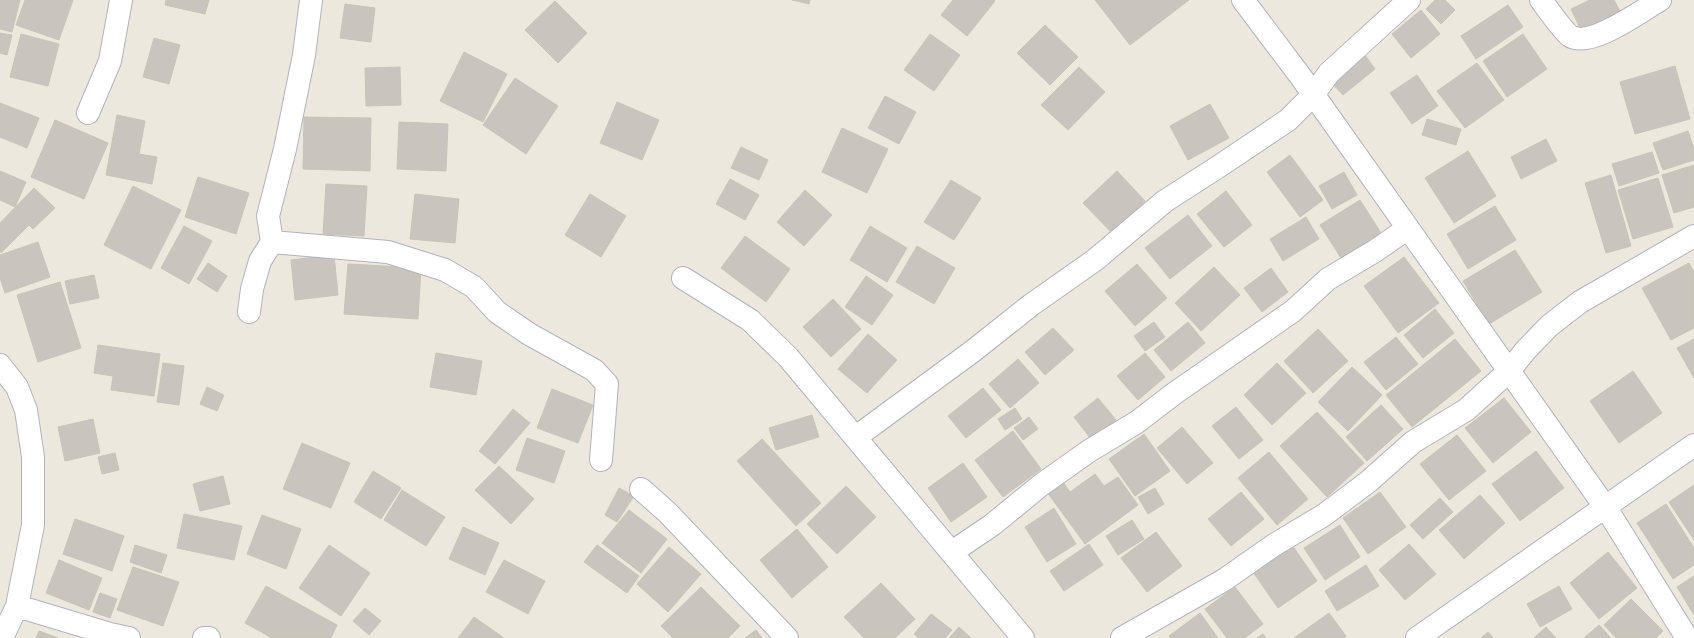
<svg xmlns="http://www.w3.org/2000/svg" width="1694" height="638" font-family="'IBM Plex Sans',sans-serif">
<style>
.building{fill:#c9c4bd;stroke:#c9c4b7}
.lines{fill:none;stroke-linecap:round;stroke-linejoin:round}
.minor-casing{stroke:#b1b2bf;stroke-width:24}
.minor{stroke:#fff;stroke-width:22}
</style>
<rect width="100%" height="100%" fill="#ede8dd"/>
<path class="building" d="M0,0H20L12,32L0,29Z
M25,0H73L59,40L16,25Z
M166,0H209L205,14L165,5Z
M792,0H810L809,4Z
M953,0H994L995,1L967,36L941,15Z
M1095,0H1189L1130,45Z
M1435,0H1445L1455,10L1441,24L1426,9Z
M1590,0H1614L1621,13L1582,32L1571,9Z
M555,1L587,33L558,63L525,30Z
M345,4L375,8L371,42L340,38Z
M1508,5L1523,27L1476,59L1461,36Z
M1421,10L1440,34L1411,58L1392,34Z
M1045,25L1078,57L1050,85L1017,53Z
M0,33L12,35L7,55L0,53Z
M21,34L59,44L48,86L10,77Z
M930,34L960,55L934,91L904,70Z
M1523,34L1547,69L1507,97L1483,61Z
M154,38L180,45L169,84L143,77Z
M464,52L507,74L483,122L440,101Z
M1365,55L1375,69L1343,95L1331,82Z
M1477,63L1504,100L1465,128L1437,91Z
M1675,66L1690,119L1635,134L1620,82Z
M400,67L401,105L366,106L365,68Z
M1079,67L1105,92L1068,130L1041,105Z
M1417,75L1438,106L1412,124L1390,93Z
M515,78L558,106L526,154L483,125Z
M885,96L916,112L899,144L868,128Z
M617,102L659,120L642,160L600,143Z
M0,103L39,118L27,148L0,137Z
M1210,104L1229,138L1188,160L1170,126Z
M117,115L145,121L139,154L157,157L152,184L106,175Z
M304,117L371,118L370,171L303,169Z
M1427,119L1461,129L1456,145L1422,135Z
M55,120L108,143L84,199L31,177Z
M399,122L448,124L446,171L397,169Z
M842,128L888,149L867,193L822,172Z
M1688,131L1694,149V160L1663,170L1653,143Z
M1546,139L1557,161L1521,179L1511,157Z
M741,147L768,160L759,180L731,168Z
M1468,151L1496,196L1454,223L1425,178Z
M1652,152L1659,173L1619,186L1612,164Z
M1290,155L1323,200L1300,217L1267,172Z
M1694,165V207L1674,213L1662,175Z
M0,171L26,182L15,207L0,200Z
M1117,171L1145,201L1112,233L1083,203Z
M1344,172L1357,195L1332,209L1319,186Z
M1611,175L1631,246L1606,253L1585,183Z
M198,177L249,193L236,234L185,217Z
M1658,178L1673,227L1633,239L1618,190Z
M730,179L759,195L745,220L716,204Z
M951,180L981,198L954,240L924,222Z
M326,184L367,186L364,236L323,234Z
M133,186L181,210L151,269L104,245Z
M34,188L55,208L33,229L29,225L1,253L0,251V223Z
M805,190L832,215L804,246L777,222Z
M1226,191L1252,225L1224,247L1197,214Z
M415,194L459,199L455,243L410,239Z
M590,194L626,216L601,257L565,235Z
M1360,200L1381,233L1341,258L1320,225Z
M1495,206L1516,240L1468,269L1447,234Z
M1188,215L1212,246L1170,279L1145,248Z
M1306,217L1319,239L1283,261L1270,239Z
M184,226L212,241L189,284L161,268Z
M870,226L907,248L887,282L850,260Z
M745,236L790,269L766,302L721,268Z
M38,242L50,277L5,293L0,278V255Z
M917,246L955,268L934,304L896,282Z
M1515,250L1542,292L1489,324L1463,281Z
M334,255L338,295L295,300L291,260Z
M1404,257L1439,303L1398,333L1364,286Z
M208,263L227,276L217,292L197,279Z
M1689,263L1694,272V328L1671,340L1642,288Z
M348,264L421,268L418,319L344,314Z
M1137,264L1167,298L1135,326L1105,291Z
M1214,267L1240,295L1201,331L1175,303Z
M1271,268L1288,292L1262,312L1244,288Z
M94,275L99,298L70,304L65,281Z
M866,276L893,295L872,325L845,307Z
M60,282L81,348L38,362L17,295Z
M833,299L861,329L831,357L803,327Z
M1435,309L1454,333L1423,358L1404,335Z
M1154,322L1165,337L1145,351L1134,336Z
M1188,322L1205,343L1171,371L1154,350Z
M1053,328L1074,350L1045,375L1025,352Z
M1318,329L1348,361L1313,393L1284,361Z
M868,334L897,360L867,393L838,369Z
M1396,337L1418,364L1386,390L1364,362Z
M1455,339L1481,371L1412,427L1386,395Z
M1694,339V378L1677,348Z
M98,345L160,354L154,396L111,390L113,376L94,373Z
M436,353L482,361L476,395L430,387Z
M1145,353L1165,377L1138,400L1117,376Z
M1018,359L1039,383L1010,408L989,384Z
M163,363L184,366L179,405L157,402Z
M1277,363L1306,393L1272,425L1244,395Z
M1352,367L1382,395L1348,431L1318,402Z
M1633,371L1662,413L1619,443L1590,401Z
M207,387L224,395L217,411L200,404Z
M983,388L1001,410L966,438L948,416Z
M552,389L593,405L578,443L537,428Z
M1098,398L1116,420L1091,439L1074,417Z
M1504,398L1531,432L1493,463L1465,428Z
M1381,405L1403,429L1367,461L1346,437Z
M1236,407L1263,440L1239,459L1212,426Z
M1015,408L1022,419L1005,430L998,419Z
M513,409L530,423L495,464L479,451Z
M1317,412L1364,463L1327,497L1280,446Z
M812,415L819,437L776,450L769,428Z
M1029,417L1038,429L1023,440L1014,428Z
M93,419L100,453L65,461L58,427Z
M1182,427L1213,463L1187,484L1157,448Z
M1013,431L1041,469L1003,497L975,460Z
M1144,434L1170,471L1135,496L1109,459Z
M1457,435L1486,471L1449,500L1420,464Z
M527,438L565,451L554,483L516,470Z
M762,439L821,503L796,526L737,461Z
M302,443L350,463L331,508L283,489Z
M1536,451L1564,488L1520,521L1492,484Z
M1269,452L1308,499L1277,525L1238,478Z
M115,453L119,470L102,474L98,457Z
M963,463L987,497L951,522L928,488Z
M499,466L534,499L511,524L475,490Z
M373,471L401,488L381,519L354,502Z
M1095,474L1104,486L1118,477L1138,505L1085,544L1047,492L1062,481L1070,492Z
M223,476L230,504L200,511L193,484Z
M1694,485V540L1669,502Z
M846,486L876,517L837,554L807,524Z
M619,488L634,496L617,522L605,515Z
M1155,488L1164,504L1148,514L1138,497Z
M402,490L445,517L426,546L384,520Z
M1241,492L1264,519L1231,546L1208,519Z
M1380,492L1406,527L1368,554L1343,518Z
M1480,495L1505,523L1464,559L1439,530Z
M1440,498L1453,512L1423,539L1410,525Z
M1666,504L1694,548V565L1673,579L1637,523Z
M1054,508L1076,544L1047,562L1025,527Z
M629,510L667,539L641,573L602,543Z
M184,514L242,526L234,560L177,548Z
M262,515L301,529L286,569L247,554Z
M75,519L124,536L112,571L63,554Z
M1132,520L1144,539L1118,555L1106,536Z
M1340,525L1360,557L1325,580L1304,548Z
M463,527L499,543L485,575L449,559Z
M797,529L828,567L792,598L760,560Z
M1156,532L1182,566L1147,592L1121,558Z
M1089,544L1103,565L1064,591L1050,571Z
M1409,544L1436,574L1405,600L1379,570Z
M135,545L167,555L161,573L130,562Z
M329,545L370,573L341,616L299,588Z
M597,545L639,576L627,593L584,562Z
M1292,545L1317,581L1278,608L1253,572Z
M669,547L701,574L668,612L637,584Z
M1608,552L1637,588L1599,619L1570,583Z
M59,560L102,578L89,610L46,593Z
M504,560L545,581L528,614L486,592Z
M1366,565L1379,586L1337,611L1325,591Z
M133,567L179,582L163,626L117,610Z
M1694,576V615L1677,587Z
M881,583L915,619L895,638H864L844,617Z
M266,586L337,625L331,638H272L245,623Z
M1559,586L1572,609L1540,627L1527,604Z
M701,587L740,626L728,638H673L661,626Z
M1235,587L1263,624L1245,638H1227L1205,609Z
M100,593L117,599L110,618L93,612Z
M1631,599L1663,631L1656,638H1616L1604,625Z
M365,608L381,621L369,635L353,621Z
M1200,613L1218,638H1171L1169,636Z
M1329,613L1346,636L1344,638H1294Z
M931,614L952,630L945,638H919L914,634Z
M474,617L504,638H458Z
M1599,625L1611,638H1584Z
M959,627L971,638H949Z
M1546,627L1556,638H1534Z
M756,630L762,638H745Z
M39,631L58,638H36Z
M1488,632L1493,638H1481Z
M1263,634L1266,638H1257Z"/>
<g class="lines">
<defs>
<path id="minor" d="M311,0L304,55L285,149L268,216L272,242L388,252L445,270L474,287L497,312L529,334L594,370L607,384L601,460
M1243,0L1301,77L1606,508L1687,638
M1541,0C1547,8 1563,31 1570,36C1591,49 1642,10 1660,0
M88,113L110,61L121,0
M683,278L750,320L788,357L1023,638
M249,312L252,289L260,261L272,242
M0,365L17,387L26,410L33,457V525L17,606L2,638
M856,437L973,351L1031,305L1095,260L1165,201L1221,165L1288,120L1313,95L1329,73L1409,0
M641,489L667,512L787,638
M952,552L992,525L1041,485L1089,451L1137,422L1175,393L1293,311L1328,279L1375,251L1408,228
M17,606L110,634L129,638
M204,638H209
M1122,638L1224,580L1274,545L1324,515L1368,482L1413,442L1466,410L1509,371L1525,351L1549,326L1580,302L1694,236
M1417,638L1694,445"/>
</defs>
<use href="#minor" class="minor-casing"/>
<use href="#minor" class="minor"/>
</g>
</svg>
